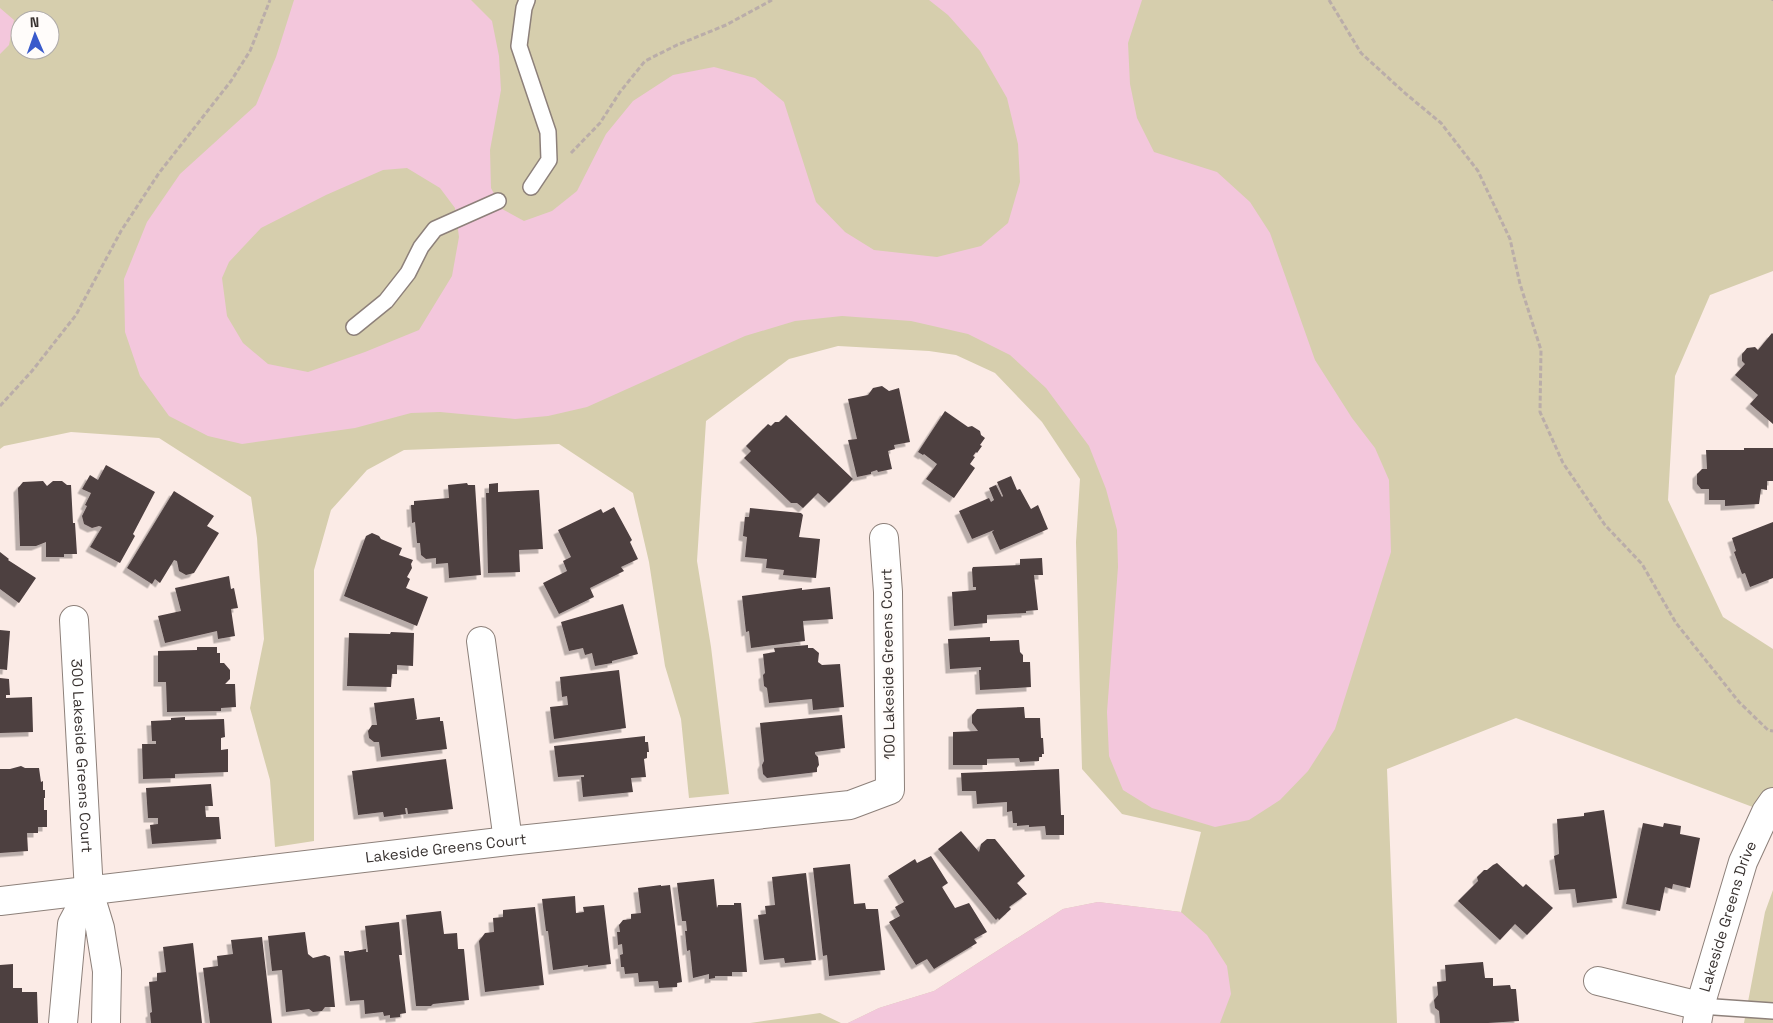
<svg xmlns="http://www.w3.org/2000/svg" width="1773" height="1023" font-family="'Space Grotesk',sans-serif">
<style>
.green{fill:#d6cead;fill-rule:evenodd}
.water{fill:#f3c7dc;fill-rule:evenodd}
.building{fill:#4d3f40;filter:url(#shadow)}
.lines{fill:none;stroke-linecap:round;stroke-linejoin:round}
.lane-casing{stroke:#8d807a;stroke-width:18}
.street-casing{stroke:#8d807a;stroke-width:30}
.path{stroke:#baada9;stroke-width:3;stroke-dasharray:5 2.5;stroke-linecap:butt}
.lane{stroke:#fff;stroke-width:15}
.street{stroke:#fff;stroke-width:28}
.labels{text-anchor:middle;stroke-width:5;stroke-linejoin:round;paint-order:stroke}
.street-label{font-size:15px;fill:#393331;stroke:#fffcfa}
</style>
<defs>
<filter id="shadow"><feDropShadow dx="-4.5" dy="4.5" stdDeviation="0" flood-color="#0004"/></filter>
</defs>
<rect width="100%" height="100%" fill="#fbebe6"/>
<path class="green" d="M0,0H1773V271L1710,295L1675,376L1668,500L1723,617L1773,649V802L1766,812L1516,718L1387,769L1397,1023H848L879,1008L934,991L1063,909L1098,902L1181,912L1201,832L1122,814L1082,769L1076,542L1080,479L1042,422L995,373L956,355L929,351L838,346L789,359L706,421L697,561L711,647L729,794L689,798L681,719L665,666L649,562L633,493L559,444L404,450L367,470L331,510L314,570V841L275,847L270,780L250,708L264,639L257,538L251,497L159,438L71,432L4,446L0,449ZM20,20H50V50H20Z
M1773,890V1023H1744L1765,912Z
M820,1013L841,1023H750Z"/>
<path class="water" d="M294,0H471L492,21L499,56L501,90L490,150L491,188L502,209L524,221L552,211L577,191L606,134L633,101L673,75L714,67L755,78L784,102L816,202L845,232L874,250L937,257L981,246L1008,223L1020,182L1018,144L1007,98L980,51L948,15L929,0H1142L1128,43L1130,84L1137,118L1154,152L1217,172L1250,202L1270,233L1315,360L1352,418L1375,448L1389,480L1391,552L1335,729L1308,771L1280,800L1249,820L1215,827L1152,808L1123,790L1109,756L1107,712L1118,567L1117,530L1106,489L1089,446L1046,388L1010,355L968,334L911,321L842,316L795,321L745,336L587,407L548,416L515,419L440,412L411,413L355,428L242,444L208,436L169,416L140,376L125,332L124,279L147,222L180,174L256,105L276,57ZM407,168L440,188L455,208L459,237L452,276L419,330L365,352L308,372L268,364L243,343L227,316L222,278L229,262L261,228L326,195L383,170Z
M0,8L14,20L9,45L0,54Z
M1098,902L1181,912L1207,935L1227,966L1231,994L1220,1023H848L879,1008L934,991L1063,909Z"/>
<path class="building" d="M1772,333L1773,334V424L1750,404L1758,395L1735,375L1745,364L1742,361V354L1747,348L1755,347L1758,350Z
M882,386L889,391L899,388L910,442L894,445L895,449L888,451L892,469L878,472L877,470L871,472V474L857,477L848,440L857,439L848,399L868,395L873,388Z
M945,411L968,427L972,426L980,431L981,435L985,438L980,445L982,446L977,453L976,452L973,456L975,457L970,464L975,468L954,498L926,479L937,464L924,454L923,455L918,452Z
M786,415L853,479L829,503L818,493L803,508L797,503H791L744,458L751,451L746,446L768,424L771,426L775,422H779Z
M1744,448H1773V481H1767V490L1761,489L1759,504L1725,506V500H1709V489H1701L1697,484V474L1702,469H1707L1706,450H1744Z
M106,465L155,492L133,534L135,536L120,563L90,547L102,527L99,526L92,528L84,524L82,516L87,506L85,505L91,493L82,489L90,475L98,480Z
M1011,476L1017,490L1020,489L1031,509L1038,505L1048,529L1000,550L992,532L994,530L972,539L959,511L989,498L991,502L994,500L989,488L996,485L1002,497L1003,496L997,482Z
M43,481L47,486L53,481H62L67,485H71L73,523H75L77,554H64V557H46V542L36,546H20L18,488L23,482Z
M467,483L468,485H475L481,575L449,578L448,563L436,564V558L426,559L421,555L420,543H417L415,522L412,523L411,505H414V501L449,498L448,485Z
M498,483V492L539,490L543,549L519,550L520,572L488,573L486,493H489V484Z
M174,491L214,516L207,526L219,533L194,573L186,575L179,571L177,561L174,560L160,583L155,579L152,584L127,568Z
M614,507L632,540L630,542L638,559L621,567L624,571L590,588L594,597L559,614L543,583L567,571L563,561L571,557L558,530L601,509L603,513Z
M750,508L801,513L803,515L799,537L820,539L816,578L783,575L784,570L766,568L767,559L745,557L747,537L743,536L745,517H749Z
M1773,522V578L1750,587L1745,573L1742,574L1734,552L1736,551L1732,538Z
M372,533L379,536L381,539L402,548L399,555L413,560L411,564L412,568L407,577L410,579L406,588L428,597L417,626L344,596L366,536Z
M0,552L9,559L8,560L36,578L19,603L0,589Z
M1042,558L1043,575H1034L1038,610L1026,611V613L987,615V623L954,626L952,592L976,590V587H973L972,569L973,567L1020,565V559Z
M229,576L231,589L234,588L238,608L231,609L235,636L218,639L217,631L165,643L158,616L181,611L175,588Z
M830,587L833,619L803,621L805,641L751,648L749,631L746,632L742,596L802,588V590Z
M623,604L638,654L612,661V663L595,666L592,653L585,655L583,648L569,651L561,622Z
M0,630L10,631L7,670L0,669Z
M391,632L414,633L413,666L397,665V674H392L391,687L347,686L349,633L390,634Z
M990,637V641L1019,640L1020,652L1023,655V662H1030L1031,687L980,690L979,670H981V667L950,669L948,639Z
M808,645V648H813L819,653L818,662L822,665L840,664L844,707L813,710L812,699L769,703L767,688L764,686L763,675L765,673L763,654L775,652L774,648Z
M197,647H217V653H220V663H224L230,670V679L225,684H235L236,707L221,708V711L167,712L166,682H158V651L197,650Z
M619,670L626,728L554,739L550,707L568,705L567,696L562,697L560,677Z
M0,678L9,679L10,695H6V698L32,697L33,732L0,733Z
M414,698L417,719L415,720L440,717V721H443L447,749L381,757L379,742H374L369,738L368,731L372,725H377L374,703Z
M1024,707L1025,718H1040L1041,738H1043L1044,754H1042V757H1039V761L1020,762L1019,758L987,759V765H953V732L978,731L972,723V715L977,709Z
M842,715L845,748L815,752V754L818,757L819,765L817,768V772L767,778L763,774L762,765L764,761L760,723Z
M185,717V720L224,719L225,737L221,738V750L228,749V772L175,774V778L143,779L142,744H156V741H152L151,721L171,720V718Z
M645,736V742H648L649,752H647V758L644,759L646,777L631,778L633,792L583,797L581,777H584V775L558,777L554,746Z
M446,759L453,809L408,814L407,808H405L406,814L384,817L383,812L358,815L352,771Z
M21,766L25,768H39L41,782L43,781V790H45V798H44V810H47V827H38V833H27L28,851L0,853V769H10Z
M1059,769L1061,815H1064V835H1046L1045,826L1029,827V825L1017,826V823H1013L1012,811L1007,812V802L977,804L976,791H962L961,773Z
M211,784L213,806H205L206,817H219L221,839L152,844L150,825L158,824V818H148L146,788Z
M1604,810L1617,898L1577,903L1575,889L1559,890L1554,856L1559,854L1557,819L1584,816V813Z
M1643,823L1663,827L1664,823L1681,826L1680,834L1700,838L1690,888L1673,884L1672,889L1665,887L1660,911L1626,904Z
M961,831L979,852L981,844L987,839H995L1025,876L1017,883L1027,894L1009,907L1011,909L999,920L998,918L996,920L938,849Z
M931,856L948,883L942,887L955,908L969,903L987,932L974,939L977,943L934,969L927,959L916,965L889,922L900,916L895,907L904,902L888,876L915,859L917,863Z
M1497,863L1523,887L1526,884L1553,908L1527,935L1515,924L1500,940L1458,901L1478,881L1477,877L1484,870H1487L1493,865Z
M850,864L854,904L865,903L866,909H878L885,970L829,976L827,955L823,956L813,868Z
M806,873L816,960L785,963L784,958L764,960L758,915L766,914L765,906L775,905L772,877Z
M714,879L717,908L718,905H734V903H741L747,972H732V976H715V978L709,979V974L693,978L690,950L687,951L685,931H687L686,921H682L677,883Z
M661,885V886L670,885L682,982L677,983V987L659,988L658,981L639,982L638,973L625,974L624,967H621L620,955L623,954L622,944L618,945L617,932H620L619,925L623,920L631,919V914L641,913L638,888Z
M575,896L576,913L584,912L583,907L604,905L611,964L588,967V965L553,970L548,931H546L542,899Z
M535,907L544,985L485,992L479,941L485,933L494,932L493,918L503,917V910Z
M441,911L444,934L457,933L458,949H464L469,1000L433,1004L431,1006H416L406,915Z
M399,922L402,955H399L406,1013L400,1014V1017L390,1018V1015L384,1016L383,1012L365,1014L364,1000L350,1001L344,951H349V952L366,949V952H368L365,926Z
M305,932L308,954L313,958L325,955L330,957L335,1007H325L322,1011L313,1012L309,1009L286,1012L282,970L272,971L268,936Z
M262,937L272,1023H210L203,968L218,966L217,956L233,954L231,940Z
M193,943L202,1023H151L150,1013L152,1012L149,982L157,981V973L166,972L163,947Z
M1483,962L1485,978H1493V986L1510,985L1511,989H1516L1519,1021L1488,1023H1440L1439,1011L1435,1008L1434,1000L1438,995L1437,982L1446,981L1445,965Z
M13,964V988H22V992H37L38,1023H0V965Z"/>
<g class="lines">
<defs>
<path id="lane" d="M527,0L524,8L519,46L548,132L549,160L531,187
M354,327L386,301L408,273L421,247L435,229L498,201
M1700,1006L1773,1011"/>
<g id="street">
<path id="s1" d="M74,620L89,892L100,928L107,971L106,1023"/>
<path d="M481,641L508,841"/>
<path id="s2" d="M0,901L508,841L850,805L890,790L888,592L884,538"/>
<path d="M1598,981L1700,1006"/>
<path d="M63,1023L72,924L89,892"/>
<path id="s3" d="M1697,1023L1700,1006L1743,862L1766,812L1773,802"/>
</g>
</defs>
<use href="#lane" class="lane-casing"/>
<use href="#street" class="street-casing"/>
<path class="path" d="M1329,0L1361,53L1406,94L1441,123L1478,171L1510,239L1520,284L1541,350L1540,412L1563,463L1605,525L1642,564L1676,623L1739,702L1768,730L1773,731
M1773,0V1
M571,153L600,123L620,92L645,61L677,45L726,25L772,0
M0,406L32,371L76,315L121,231L159,173L231,81L250,51L270,0"/>
<use href="#lane" class="lane"/>
<use href="#street" class="street"/>
</g>
<g class="labels">
<g class="street-label">
<text transform="translate(888 664) rotate(-91)" y="5">100 Lakeside Greens Court</text>
<text dy="5" stroke="none"><textPath href="#s1" startOffset="136">300 Lakeside Greens Court</textPath></text>
<text dy="5" stroke="none"><textPath href="#s2" startOffset="449">Lakeside Greens Court</textPath></text>
<text dy="5" stroke="none"><textPath href="#s3" startOffset="111">Lakeside Greens Drive</textPath></text>
</g>
</g>
<g transform="translate(35 35) rotate(358)"><circle r="24" fill="#fffcfa" stroke="#b0acaa"/>
<path d="M0-4L9 19L0 12L-9 19Z" fill="#395acb"/>
<text y="-8" font-size="14" font-weight="bold" text-anchor="middle" fill="#393331">N</text>
</g>
</svg>
